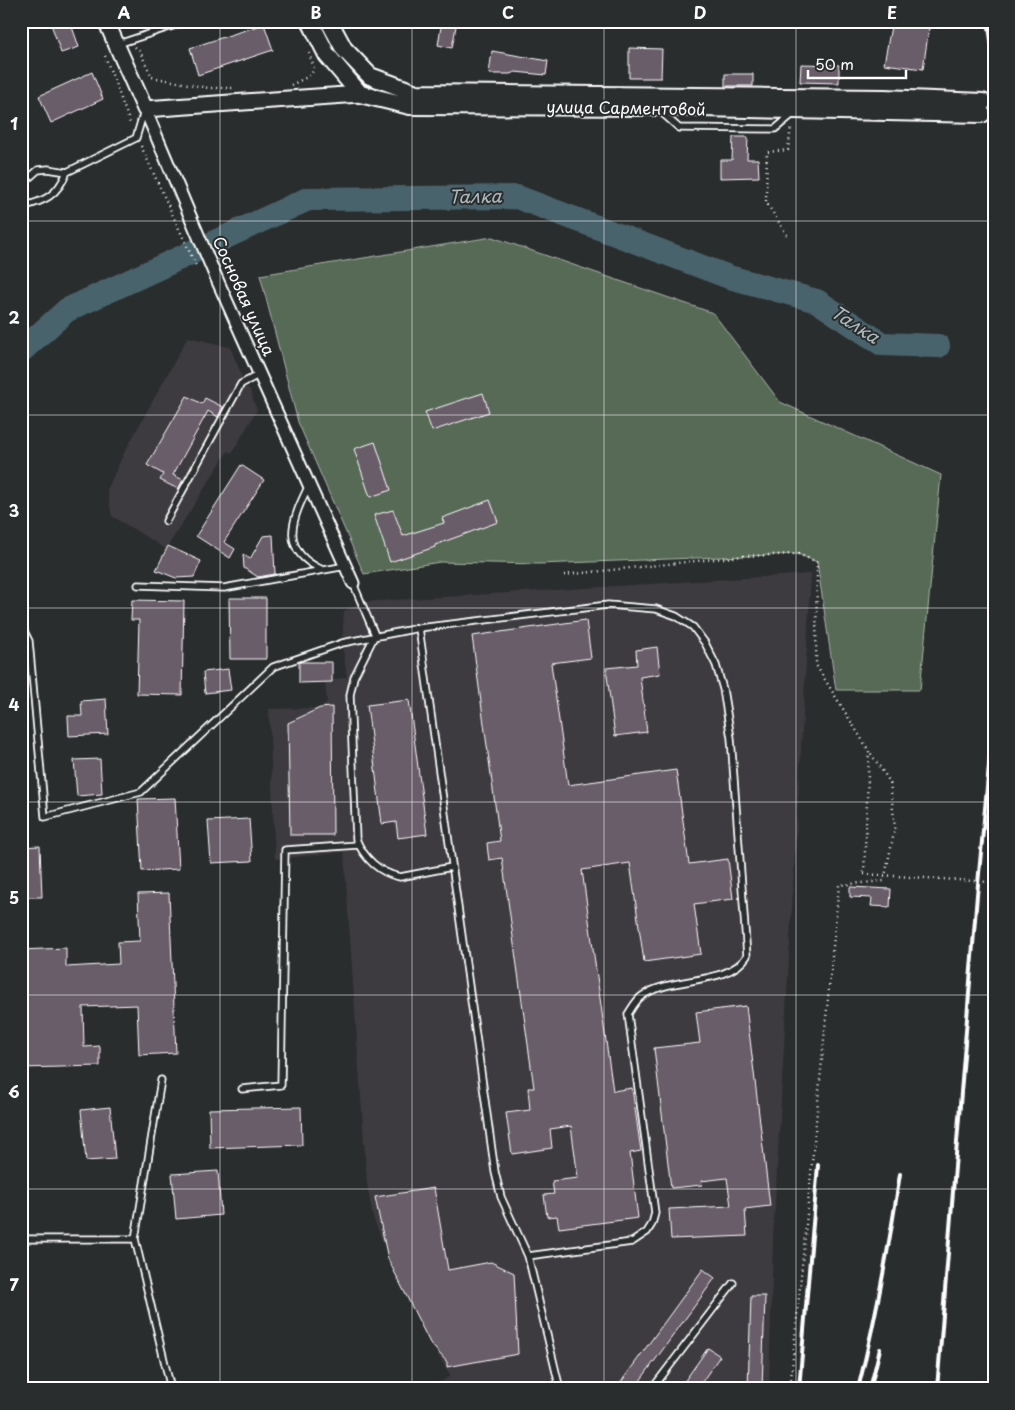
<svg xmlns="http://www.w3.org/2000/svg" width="1015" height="1410" font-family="'Playpen Sans',sans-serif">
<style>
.built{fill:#3e3b40}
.green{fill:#576b56;stroke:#abb5aa}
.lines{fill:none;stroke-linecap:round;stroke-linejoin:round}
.river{stroke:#48646c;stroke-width:24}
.building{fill:#6b5d6b;stroke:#fff}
.service-casing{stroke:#fff;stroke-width:9}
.minor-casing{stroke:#fff;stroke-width:15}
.tertiary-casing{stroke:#fff;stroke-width:19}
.secondary-casing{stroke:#fff;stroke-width:20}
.path{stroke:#fff;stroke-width:2.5;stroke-dasharray:1 4;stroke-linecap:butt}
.service{stroke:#2a2d2e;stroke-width:5.5}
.minor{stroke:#2a2d2e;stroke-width:11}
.tertiary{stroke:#2a2d2e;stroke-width:15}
.secondary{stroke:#2a2d2e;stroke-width:16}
.rail{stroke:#fff;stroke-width:4}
.path-bridge{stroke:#fff;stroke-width:2.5;stroke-dasharray:1 4;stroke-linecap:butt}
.grid{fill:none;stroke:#fff;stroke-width:1;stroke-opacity:0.55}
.labels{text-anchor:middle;stroke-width:4;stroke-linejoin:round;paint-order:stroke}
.street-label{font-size:16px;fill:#fff;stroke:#2a2d2e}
.water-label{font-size:18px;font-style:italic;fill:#adb9bd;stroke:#2a2d2e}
.neatline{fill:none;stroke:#fff;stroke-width:2}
.grid-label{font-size:16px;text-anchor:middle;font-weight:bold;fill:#fff}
</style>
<rect width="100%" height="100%" fill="#2a2d2e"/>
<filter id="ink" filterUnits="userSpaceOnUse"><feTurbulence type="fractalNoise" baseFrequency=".02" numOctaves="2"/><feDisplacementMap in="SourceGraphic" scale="10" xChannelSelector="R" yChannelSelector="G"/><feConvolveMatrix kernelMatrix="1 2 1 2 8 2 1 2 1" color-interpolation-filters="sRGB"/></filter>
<g filter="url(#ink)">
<path class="built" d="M188,337L230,347L242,376L240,381L243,388H249L257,410L232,453L228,451L166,549L112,516L107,490L123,455Z
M811,574L773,1238L769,1389H428L451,1376L429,1340L392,1266L373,1217L367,1184L344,852L275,859L269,709L320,708L327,702L325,682L347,677L342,643L344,611L362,602Z"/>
<path class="green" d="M492,237L713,313L780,402L941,475L920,690H836L817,562L798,554L539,564L440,562L364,574L298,422L260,275Z"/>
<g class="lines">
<path class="river" d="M21,351L67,310L308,199L517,197L729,277L817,301L882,344L938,346"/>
</g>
<path class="building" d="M50,21H70L79,47L61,53Z
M442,21H457L452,48L438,45Z
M892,21H930L923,69L884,64Z
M264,24L273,50L198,75L190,48Z
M629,48L662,49L661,78H629Z
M492,51L548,61L546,75L515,72L510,74H489Z
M801,64L839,65V83L800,82Z
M92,72L103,99L51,123L39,96Z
M725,74H753V86H725Z
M733,137H748L747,159H758L759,177L720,178V160H732Z
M483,393L489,412L432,431L425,412Z
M187,396L202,404L205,398L223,407L218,417L208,411L173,475L183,480L178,489L160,480L163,474L147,465Z
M375,442L391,490L370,497L354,449Z
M241,465L264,480L224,542L235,549L230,558L196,536Z
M490,500L498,522L435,545V547L390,562L374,515L393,510L403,536L444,523L442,518Z
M273,535L275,574L258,577L244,568L243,554L250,559L263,536Z
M168,546L201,561L194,577L176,578L156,570Z
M229,598H266V659H230Z
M132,600L184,601L182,695L137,694L139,620H131Z
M586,620L591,658L551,663L568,785L676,770L689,864L728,859L733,899L694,904L701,954L644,962L630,863L582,870L613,1091L632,1088L641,1151L630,1153L638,1218L559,1228L557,1216L547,1217L544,1195L554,1194L552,1181L578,1178L571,1126L550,1129L552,1148L512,1154L506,1113L530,1110L528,1088H534L502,858L489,860L488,853L487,843L500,841L472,636Z
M657,647L660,674L640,677L647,732L615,736L606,668L637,665L636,650Z
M301,662H332V682L299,683V663Z
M228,669L231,690L205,693L203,672Z
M106,699L108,734L69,736L68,716H82L81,701Z
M409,700L427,834L398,838L396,822L382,824L367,705Z
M332,707L333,835H290L288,723L320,708Z
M100,759L102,794L77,796L74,760Z
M175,798L179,869L142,871L138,799Z
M249,819L252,861L211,863L208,821Z
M40,846L42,897H21V847Z
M850,887L891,889L890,907L871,906L872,898L850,897Z
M169,893L176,1053L139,1055L137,1005L83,1007L84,1047L100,1046V1066L21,1068V950L66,948V967L119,964L118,942L140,941L138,894Z
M746,1006L770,1206L745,1209L747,1236L671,1239L669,1209L731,1206L727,1178L701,1181L702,1185L671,1188L654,1048L700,1043L696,1012Z
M110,1107L115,1159L86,1161L81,1110Z
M301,1107L302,1145L210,1148L209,1109Z
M218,1171L221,1215L176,1219L172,1174Z
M434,1188L448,1270L491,1262L514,1273L518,1354L447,1367V1362L430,1343L388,1259L375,1197Z
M703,1269L715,1278L634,1389H616Z
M751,1296H765L762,1389H748Z
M708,1348L720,1356L697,1389H679Z"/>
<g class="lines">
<defs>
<path id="service" d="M118,44L188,21
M660,111L679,128L775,129L793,114
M21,185L38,170L48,169L67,172L136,138L144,111
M21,207C45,201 57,196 67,172
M309,485C292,520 278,550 323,570
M166,521L241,384L260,374
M353,583L375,635L354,677L350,695L356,839C364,858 379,873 400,877L452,867
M138,585L224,588L346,566
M21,625L29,641L45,817L141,792L273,667L342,643L419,628L608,605L656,609L676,616L693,627L705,643L716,665L723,689L731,738L747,956C728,986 669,976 642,996C636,1000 632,1008 628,1014L655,1213L652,1224L647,1232L632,1242L528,1256
M419,628L495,1172L501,1197L528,1256L560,1389
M161,1080L135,1239L171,1389
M242,1089L281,1085L285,850L358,845
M21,1239H135
M652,1389L733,1283"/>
<path id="minor" d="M145,109L215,275L353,583"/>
<path id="tertiary" d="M106,21L145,109L360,94"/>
<path id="secondary" d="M310,21L327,55L360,94L410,106L656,107L982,114
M329,21L344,49L370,76L416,93L884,98L983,102"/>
</defs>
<use href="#service" class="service-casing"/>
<use href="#minor" class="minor-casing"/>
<use href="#tertiary" class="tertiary-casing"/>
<use href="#secondary" class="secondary-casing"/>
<path class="path" d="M135,47L140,52L152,77L208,88H233
M105,56L130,123
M291,85L311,75L314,68L309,53
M141,146L197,268
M787,235L766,202L767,152L788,150L791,127
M564,575L743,556L798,554L817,562L816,665L869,751L864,874
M989,882H994
M790,1389L839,885L884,881L895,828L890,782L869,751"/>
<use href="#service" class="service"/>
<use href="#minor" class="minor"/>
<use href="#tertiary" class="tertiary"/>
<use href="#secondary" class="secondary"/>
<path class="rail" d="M988,21L994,59
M799,1389L818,1165
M858,1389C876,1318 889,1247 900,1174
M870,1389L880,1349
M937,1389L977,895L994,712"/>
<path class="path-bridge" d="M864,874L989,882"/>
</g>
</g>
<path class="grid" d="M220,21V1389M412,21V1389M604,21V1389M796,21V1389M21,221H994M21,415H994M21,608H994M21,802H994M21,995H994M21,1189H994"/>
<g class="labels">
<g class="street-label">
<text transform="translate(626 108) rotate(1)" y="6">улица Сарментовой</text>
<text transform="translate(244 296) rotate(66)" y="6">Сосновая улица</text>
</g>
<g class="water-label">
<text transform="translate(475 197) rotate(-1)" y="6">Талка</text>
<text transform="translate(855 325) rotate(33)" y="6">Талка</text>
</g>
</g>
<rect width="1015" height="1410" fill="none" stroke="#2a2d2e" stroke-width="55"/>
<path d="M808 70v8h98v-8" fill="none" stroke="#ffffff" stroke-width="2.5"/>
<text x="815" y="70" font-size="15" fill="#ffffff" stroke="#2a2d2e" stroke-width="4" paint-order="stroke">50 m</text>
<rect x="28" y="28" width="960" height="1354" class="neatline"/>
<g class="grid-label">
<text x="124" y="19">A</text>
<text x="316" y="19">B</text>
<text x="508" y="19">C</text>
<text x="700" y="19">D</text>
<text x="892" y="19">E</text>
<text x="14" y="130">1</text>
<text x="14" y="324">2</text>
<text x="14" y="517">3</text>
<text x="14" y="711">4</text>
<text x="14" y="904">5</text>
<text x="14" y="1098">6</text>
<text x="14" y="1291">7</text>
</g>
</svg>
